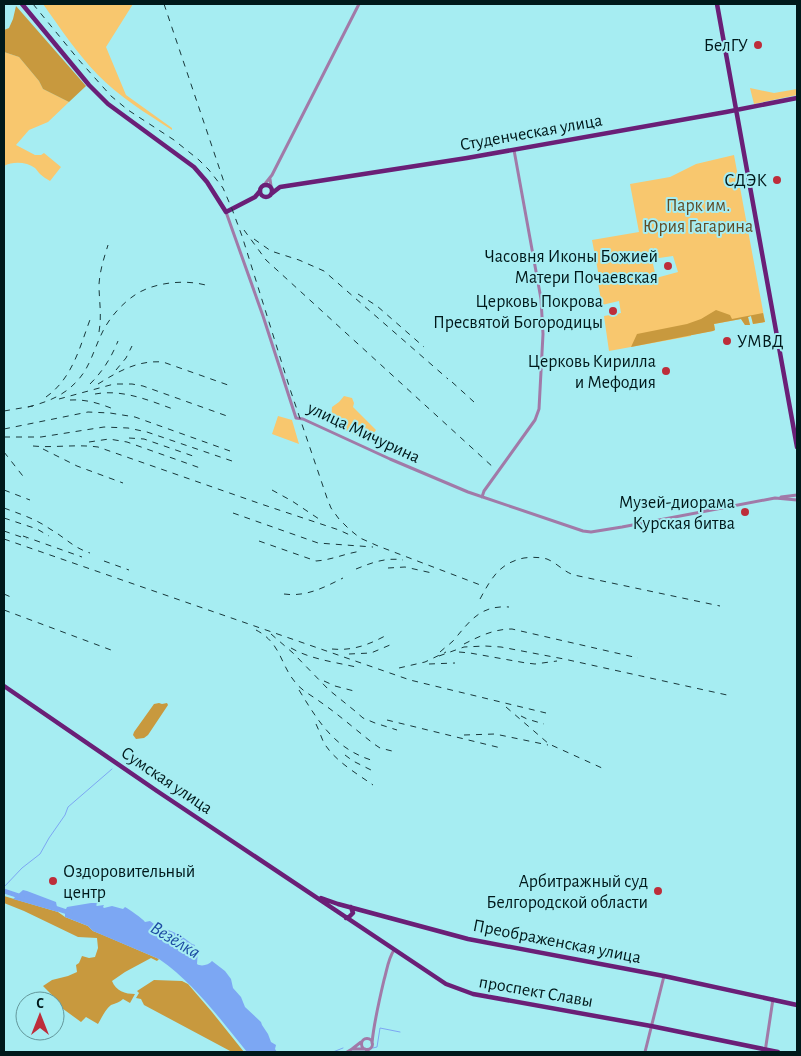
<svg xmlns="http://www.w3.org/2000/svg" width="801" height="1056" font-family="'Alegreya Sans',sans-serif">
<style>
.green{fill:#f8c76e;fill-rule:evenodd}
.forest{fill:#c8993e}
.water{fill:#7ca7f3}
.lines{fill:none;stroke-linecap:round;stroke-linejoin:round}
.stream{stroke:#7ca7f3;stroke-width:1}
.river{stroke:#7ca7f3;stroke-width:5}
.minor{stroke:#a17aa8;stroke-width:3}
.major{stroke:#6a1f77;stroke-width:4.5}
.rail{stroke:#19383b;stroke-width:1;stroke-dasharray:6 6;stroke-linecap:butt}
.poi-dot{fill:#bd2d3a;stroke:#a6edf2;stroke-width:2}
.labels{text-anchor:middle;stroke-width:4;stroke-linejoin:round;paint-order:stroke}
.poi-label{font-size:18px;fill:#00191b;stroke:#a6edf2;text-anchor:end}
.street-label{font-size:18px;fill:#00191b;stroke:#a6edf2}
.park-label{font-size:18px;fill:#5f4b25;stroke:#a6edf2}
.water-label{font-size:19px;font-style:italic;fill:#1d4ca3;stroke:#a6edf2}
</style>
<rect width="100%" height="100%" fill="#a6edf2"/>
<path class="green" d="M43,4H133L106,47L126,95L172,128V130C146,113 119,97 97,74C77,53 60,28 43,4Z
M4,52L19,57L39,81L43,89L69,102L48,122L29,130L16,145L35,155H41L44,153L61,167L50,181C47,179 43,177 40,174C38,172 37,170 35,168C27,162 13,161 4,166Z
M750,88L774,93L797,89V95L754,104Z
M734,155L765,322L753,324L751,316L748,317L750,325H745L741,319L714,324L715,330L713,331L691,335V336L609,351L604,316L621,313L619,301L602,305L598,283L600,282L592,240L639,232L630,184L670,177L696,164ZM673,256L678,272L656,278L652,259Z
M344,396L352,398L354,403L353,407L376,430L368,441L331,423L332,407L339,402Z
M278,416L292,420L299,444L272,434Z"/>
<path class="forest" d="M16,6L86,86L69,102L43,89L39,81L19,57L4,52V30L9,28L13,19Z
M716,310L730,315L732,319L763,313L765,322L753,324L751,316L748,317L750,325H745L741,319L714,324L715,330L713,331L631,347L637,334L687,324L701,319Z
M159,703L162,704L167,703L168,705L148,735L144,738L136,739L133,735L134,732L154,704Z
M4,896L58,912L65,917L88,926L93,931L103,935L159,959L157,961L151,958L125,972L112,981C116,991 125,994 135,994L130,1003L123,999C120,1002 116,1003 111,1005C105,1010 102,1017 98,1024L86,1017L81,1022L55,1003V1001H53L54,997L43,986L52,980L68,976L77,972L76,965L79,963L82,956L89,958L95,957L98,948L97,938L78,937L24,911L4,903Z
M154,980L182,981L188,984L212,1012L244,1052H232L144,1005L141,999L136,998L139,993L137,991Z"/>
<path class="water" d="M23,890L27,891L56,902L58,912L13,899Z
M91,903H98L96,905L97,906L104,905L103,907L104,908L112,906L123,909L125,907C130,910 142,918 145,922L150,921L154,924L156,929C169,927 182,936 192,944L195,945L194,947L198,950L197,964C201,967 209,965 212,961L225,971L231,979L233,988L241,997L245,1007L261,1022L262,1025L268,1034L271,1042L276,1045L275,1049L277,1052H247C220,1019 195,984 159,959L93,931L88,926L65,917V911L67,907Z"/>
<g class="lines">
<path class="stream" d="M4,887L22,868L40,854L49,838L65,815L68,807L112,769
M373,1048L377,1047L380,1028L400,1032
M333,1052L343,1048"/>
<path class="river" d="M4,891L22,897
M52,907L70,913"/>
<path class="minor" d="M270,179L271,186
M264,185L272,175L359,4
M226,212L263,316L296,418L303,419L390,459L468,492L583,531L591,532L622,527L775,498L797,500
M482,497L484,491L535,420L539,409L543,334L541,299L514,150
M781,497L797,495
M361.5 1044a5.5 5.5 0 1 1 11 0a5.5 5.5 0 1 1-11 0Z
M372,1043C374,1022 379,1001 384,980C387,970 388,959 394,950
M353,1049H365L369,1052
M347,1052L352,1049L361,1042
M645,1052L664,976
M765,1052L773,999"/>
<path class="major" d="M22,4L89,85L108,104L194,167L207,182L226,212L255,197L260,191
M717,4L797,447
M260 191a6 6 0 1 1 12 0a6 6 0 1 1-12 0Z
M271,194L280,187L467,158L726,112L797,98
M4,686L157,791L446,984L473,994L651,1026L778,1052
M321,898L338,904L468,939L664,976L797,1005
M346,918L349,917L353,913L351,907"/>
<path class="rail" d="M33,4L78,59L111,96L128,110L174,140L199,160L209,170L223,188L232,209L242,236L290,389L327,498L331,508L339,519L349,529L360,538L378,546L483,586
M164,4L225,185
M244,230L266,260L494,468
M254,239L271,251L299,260L324,271L448,379
M358,294L377,306L424,347
M99,332C102,314 99,301 99,284C100,270 104,258 108,245
M116,370L126,358L132,346
M452,382L474,402
M90,384C103,371 111,358 118,341
M98,384C119,371 138,360 163,362L228,385
M95,394C122,389 148,400 173,409
M46,397C73,378 80,346 91,317
M59,399L114,384H132L143,386L227,416
M70,400C87,399 101,404 116,410
M28,407C47,402 64,396 78,380C90,367 94,349 102,333C109,318 123,302 138,293C157,282 187,279 209,286
M4,411L33,406
M4,429L88,412L110,413L135,417L230,451
M4,437H41L104,427L128,428L147,432L232,461
M129,438L144,439L193,456
M89,442L109,439L127,442L203,469
M33,446C54,448 76,444 98,447L261,504L339,530L352,536
M43,449L77,466L123,483
M4,452L26,480
M4,490L30,500
M272,490L292,501L319,519
M4,508C20,514 36,519 50,529C66,538 72,547 90,553
M233,513L318,543L373,547
M4,518L37,529L49,536
M4,531L27,539
M23,536L82,557
M4,539L410,680L546,713
M259,541L316,561C332,560 346,553 362,551
M104,561L129,570
M388,568L405,567L432,573
M356,569C371,563 386,557 403,560
M4,594L13,598
M284,594C306,597 323,588 343,578
M480,599C491,579 499,563 524,558C532,557 539,557 547,559C557,563 564,572 574,575L720,606
M4,610L111,650
M256,630C281,643 280,664 295,682C302,691 311,695 319,701C338,714 356,730 374,744L380,748L392,751
M271,634L293,653L329,690L355,711L363,718L375,723L397,730
M464,644C480,636 494,629 512,629L638,658
M291,648C310,659 334,662 356,667
M332,649C352,651 368,645 385,636
M440,652C444,648 449,645 453,641C470,621 480,605 509,607
M459,652L470,653L526,663L535,664L557,661
M349,654L371,653L390,645
M439,656L464,647L485,646L501,647L564,659L727,695
M429,664L455,663
M399,668L425,662L446,652
M324,681L335,686L354,691
M299,690C318,721 334,748 371,760
M506,707L549,744L602,768
M521,716L527,719L544,724
M387,720L501,748
M316,724C319,730 321,737 324,743C335,761 356,773 373,785
M464,735L495,734L548,745
M345,755L353,761L371,770"/>
</g>
<g class="poi-dot">
<circle cx="758" cy="45" r="5"/>
<circle cx="777" cy="180" r="5"/>
<circle cx="668" cy="266" r="5"/>
<circle cx="613" cy="311" r="5"/>
<circle cx="727" cy="341" r="5"/>
<circle cx="666" cy="371" r="5"/>
<circle cx="745" cy="512" r="5"/>
<circle cx="53" cy="881" r="5"/>
<circle cx="658" cy="891" r="5"/>
</g>
<g class="labels">
<g class="poi-label">
<text x="748" y="51">БелГУ</text>
<text x="767" y="186">СДЭК</text>
<text x="658" y="262">Часовня Иконы Божией<tspan x="658" dy="21">Матери Почаевская</tspan></text>
<text x="603" y="307">Церковь Покрова<tspan x="603" dy="21">Пресвятой Богородицы</tspan></text>
<text x="737" y="347" text-anchor="start">УМВД</text>
<text x="656" y="367">Церковь Кирилла<tspan x="656" dy="21">и Мефодия</tspan></text>
<text x="735" y="508">Музей-диорама<tspan x="735" dy="21">Курская битва</tspan></text>
<text x="63" y="877" text-anchor="start">Оздоровительный<tspan x="63" dy="21">центр</tspan></text>
<text x="648" y="887">Арбитражный суд<tspan x="648" dy="21">Белгородской области</tspan></text>
</g>
<g class="street-label">
<text transform="translate(531 132) rotate(-10)" y="6">Студенческая улица</text>
<text transform="translate(364 432) rotate(25)" y="6">улица Мичурина</text>
<text transform="translate(167 780) rotate(34)" y="6">Сумская улица</text>
<text transform="translate(557 941) rotate(11)" y="6">Преображенская улица</text>
<text transform="translate(536 991) rotate(10)" y="6">проспект Славы</text>
</g>
<g class="park-label">
<text x="698" y="211">Парк им.<tspan x="698" dy="21">Юрия Гагарина</tspan></text>
</g>
<g class="water-label">
<text transform="translate(176 939) rotate(31)" y="7">Везёлка</text>
</g>
</g>
<rect width="801" height="1056" fill="none" stroke="#00191b" stroke-width="10"/>
<g transform="translate(40 1016)"><circle r="24" fill="#a6edf2" stroke="#64989c"/>
<path d="M0-4L9 19L0 12L-9 19Z" fill="#bd2d3a"/>
<text y="-8" font-size="14" font-weight="bold" text-anchor="middle" fill="#00191b">С</text>
</g>
</svg>
